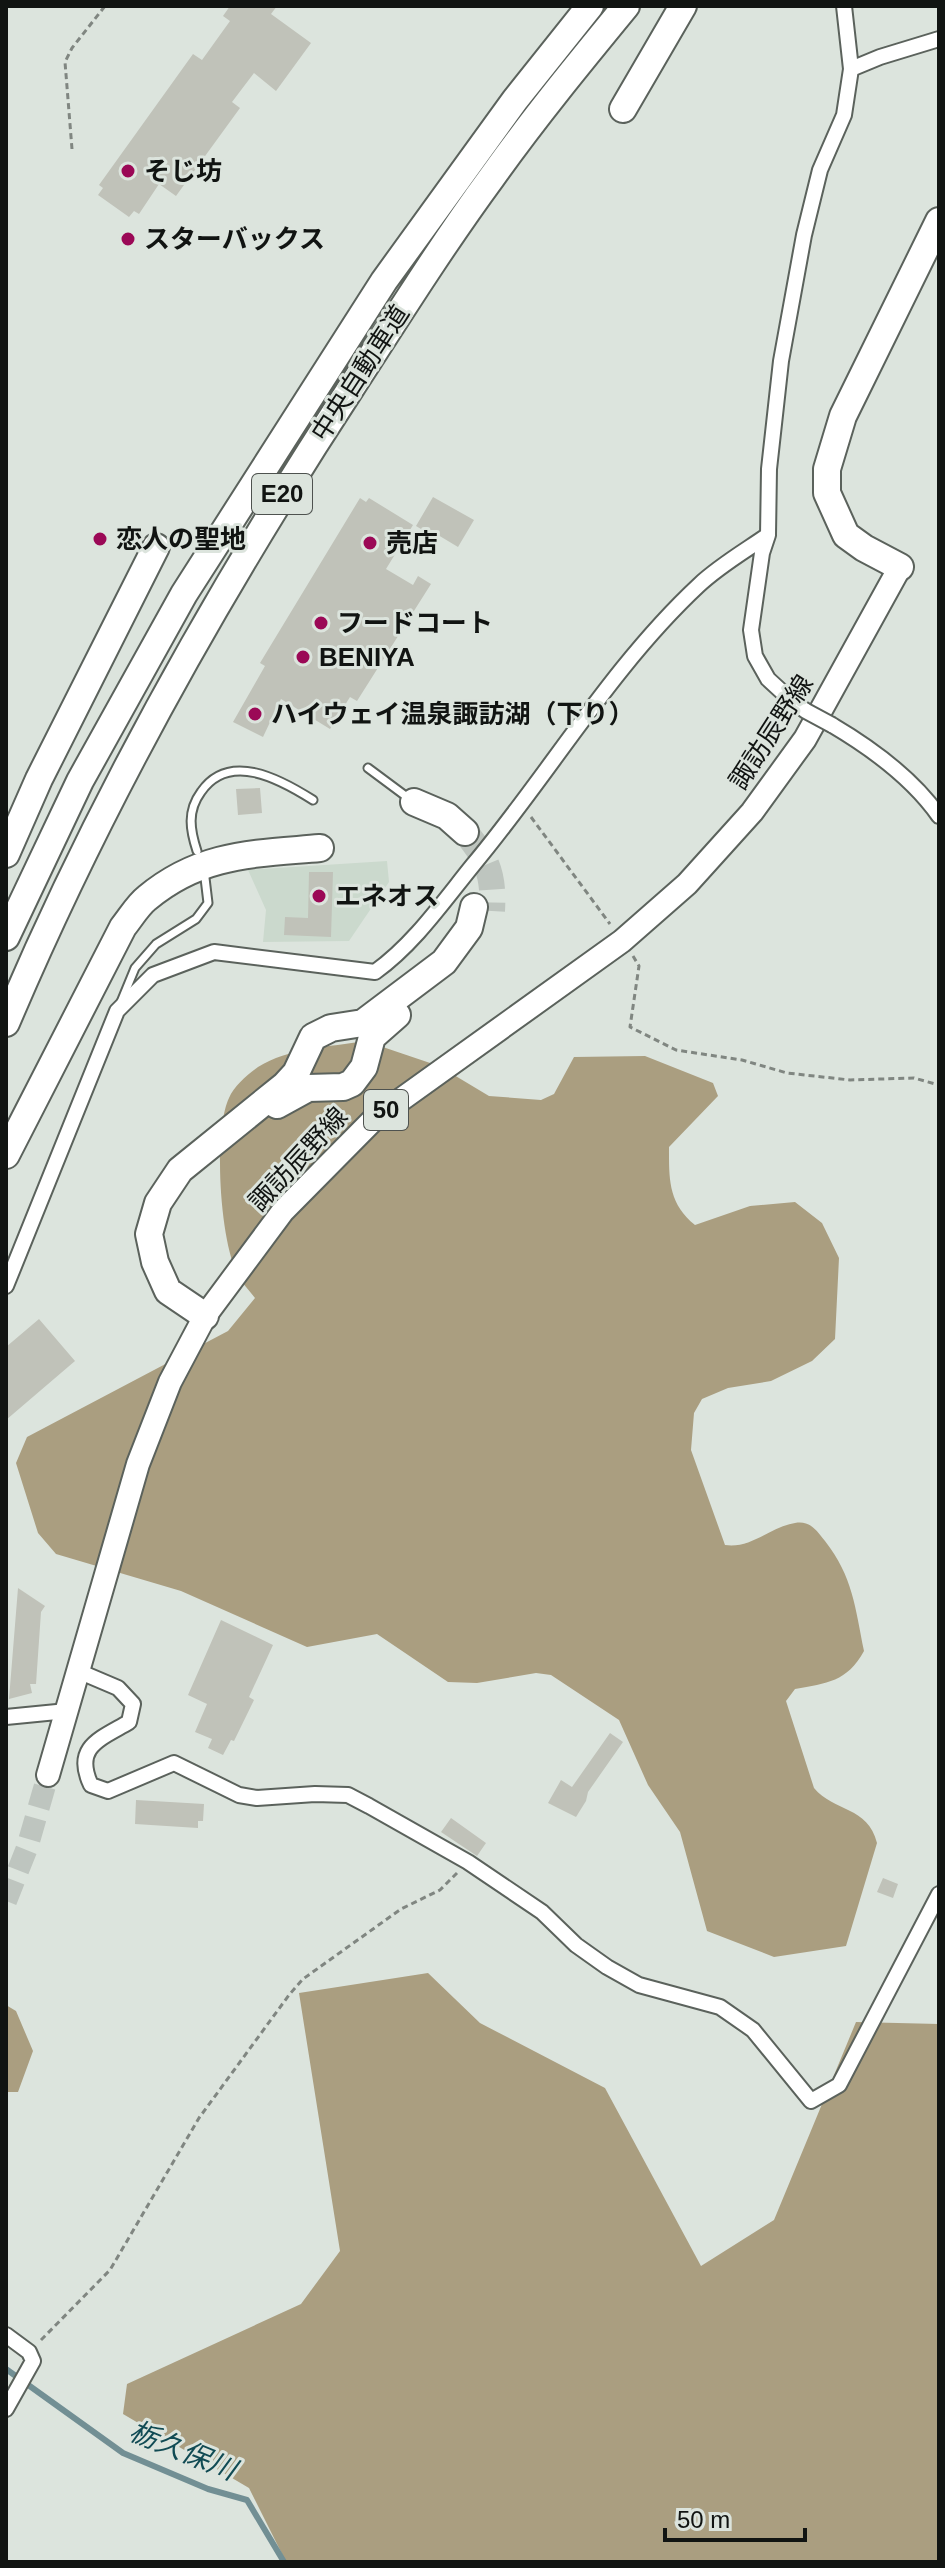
<svg xmlns="http://www.w3.org/2000/svg" width="945" height="2568" font-family="Arial,'Noto Sans JP',sans-serif">
<style>
.built{fill:#cbd9cd}
.forest{fill:#aa9e80}
.lines{fill:none;stroke-linecap:round;stroke-linejoin:round}
.stream{stroke:#728f94;stroke-width:6}
.building{fill:#c0c2b9}
.primary-tunnel{stroke:#bec5bf;stroke-width:22;stroke-dasharray:22 11;stroke-linecap:butt}
.motorway-tunnel{stroke:#bec5bf;stroke-width:26;stroke-dasharray:26 13;stroke-linecap:butt}
.service-casing{stroke:#5b625c;stroke-width:11}
.minor-casing{stroke:#5b625c;stroke-width:18}
.primary-casing{stroke:#5b625c;stroke-width:26}
.motorway-casing{stroke:#5b625c;stroke-width:30}
.path{stroke:#808681;stroke-width:3;stroke-dasharray:6 4;stroke-linecap:butt}
.service{stroke:#fff;stroke-width:7}
.minor{stroke:#fff;stroke-width:14}
.primary{stroke:#fff;stroke-width:22}
.motorway{stroke:#fff;stroke-width:26}
.minor-bridge-casing{stroke:#5b625c;stroke-width:18;stroke-linecap:butt}
.minor-bridge{stroke:#fff;stroke-width:14}
.poi-dot{fill:#9b0856;stroke:#dce4dd;stroke-width:3}
.labels{text-anchor:middle;stroke-width:6;stroke-linejoin:round;paint-order:stroke}
.shield{fill:#dce4dd;stroke:#4e524f;stroke-width:2}
.shield-label{font-size:24px;font-weight:bold;fill:#111412}
.poi-label{font-size:26px;font-weight:bold;fill:#111412;stroke:#dce4dd;text-anchor:start}
.street-label{font-size:26px;fill:#111412;stroke:#dce4dd}
.water-label{font-size:28px;font-style:italic;fill:#114b54;stroke:#dce4dd}
</style>
<rect width="100%" height="100%" fill="#dce4dd"/>
<path class="built" d="M387,861L389,882L349,941L263,942L266,910L248,870Z"/>
<path class="forest" d="M365,1041L439,1066L489,1096L541,1100L554,1094L574,1057L645,1056L713,1083L718,1096L669,1147C669,1179 668,1203 695,1225L750,1206L795,1202L822,1223L839,1258L835,1339L812,1361L771,1381L728,1388L702,1399L694,1413L691,1450L725,1545C751,1549 770,1527 795,1523C810,1520 817,1531 825,1541C853,1577 855,1607 864,1651C847,1682 827,1683 795,1689L786,1701L814,1788C834,1812 868,1806 877,1843L846,1946L774,1957L707,1931L680,1832L648,1785L619,1720L551,1675L536,1673L477,1683L448,1682L377,1634L307,1647L181,1591L56,1554L38,1533L16,1463L27,1437L228,1331L255,1298C249,1290 241,1282 237,1273C220,1239 213,1132 229,1098C234,1086 247,1075 258,1067C288,1048 330,1047 365,1041Z
M428,1973L480,2023L605,2088L701,2266L774,2220L856,2022L939,2024V2562H286L249,2488L123,2414L127,2384L301,2304L340,2251L299,1993Z
M6,2005L16,2011L33,2051L18,2092H6Z"/>
<g class="lines">
<path class="stream" d="M6,2369L123,2453L208,2489L247,2500L284,2562"/>
</g>
<path class="building" d="M230,6H277L271,14L311,43L276,91L254,73L232,102L240,108L176,196L159,184L139,214L134,211L129,217L98,195L103,188L99,185L193,54L202,60L230,21L223,16Z
M433,497L474,520L458,547L433,532L431,535L416,526Z
M360,498L366,502L369,498L413,525L386,569L413,585L418,576L431,584L357,701L350,697L330,729L281,699L263,737L233,722L265,666L260,663Z
M260,788L262,813L238,815L236,789Z
M309,872H333L331,937L284,935L285,917L308,918Z
M39,1319L75,1361L6,1420V1347Z
M18,1588L45,1606L41,1612L36,1684H30L32,1693L9,1699Z
M221,1620L273,1645L249,1697L254,1700L234,1741L231,1740L223,1755L208,1748L212,1739L195,1732L207,1704L188,1695Z
M610,1733L623,1742L588,1792L586,1801L576,1817L548,1803L561,1780L572,1787Z
M136,1800L204,1804L203,1821H198V1828L135,1824Z
M451,1818L486,1843L477,1856L441,1832Z
M883,1878L898,1884L893,1898L877,1892Z"/>
<g class="lines">
<path class="primary-tunnel" d="M6,1901L27,1848L48,1775"/>
<path class="motorway-tunnel" d="M465,832C488,859 494,876 492,911"/>
<defs>
<path id="service" d="M368,768L411,800
M197,851C190,830 187,811 201,792C229,751 280,779 313,800
M121,1002L135,968L156,944L196,919L208,903L205,878"/>
<path id="minor" d="M851,69L880,57L939,39
M806,711L793,702L768,679L755,656L751,630L762,553L768,535L769,469L781,361L804,235L820,170L844,115L851,69L844,6
M832,725C871,748 913,779 939,816
M6,1286L117,1011L153,975L214,952L375,972C414,944 443,902 473,865C550,773 611,667 699,585C719,566 745,551 768,535
M78,1671L118,1688L133,1704L129,1722C100,1739 73,1747 91,1785L108,1791L174,1763L239,1795L257,1798L315,1794L348,1795L369,1806L468,1862L542,1912L576,1945L607,1967L639,1985L720,2007L753,2030L811,2101L839,2085L939,1894
M6,1717L67,1711
M6,2335L29,2352L33,2361L6,2409"/>
<path id="primary" d="M48,1775L138,1464L170,1382L205,1316L283,1211L374,1119L622,941L687,884L752,812L805,739L900,567"/>
<path id="motorway" d="M623,109L683,6
M900,567L864,548L846,535L827,493V469L843,416L939,221
M414,802L447,816L465,832
M6,854L39,779L156,547
M6,937L80,781L184,594L384,281L515,100L590,6
M6,1023C100,801 219,590 351,388C397,317 442,245 492,177C534,118 580,62 626,6
M277,1105L308,1088L343,1087L352,1083L364,1067L372,1037L397,1015
M6,1155L123,927C131,917 138,905 147,898C201,853 254,854 320,848
M205,1316L168,1291L155,1262L149,1234L158,1203L180,1170L285,1085L296,1073L313,1037L331,1028L363,1023L444,962L469,928L474,907"/>
</defs>
<use href="#service" class="service-casing"/>
<use href="#minor" class="minor-casing"/>
<use href="#primary" class="primary-casing"/>
<use href="#motorway" class="motorway-casing"/>
<path class="path" d="M72,149L65,62L72,48L105,6
M531,817L610,924
M633,956L639,966L630,1027L676,1050L742,1060L787,1073L850,1080L914,1078L939,1085
M41,2340L110,2270L199,2118L289,1995L303,1979L401,1909L440,1890L457,1873"/>
<use href="#service" class="service"/>
<use href="#minor" class="minor"/>
<use href="#primary" class="primary"/>
<use href="#motorway" class="motorway"/>
<defs>
<path id="minor-bridge" d="M806,711L832,725"/>
</defs>
<use href="#minor-bridge" class="minor-bridge-casing"/>
<use href="#minor-bridge" class="minor-bridge"/>
</g>
<g class="poi-dot">
<circle cx="128" cy="171" r="8"/>
<circle cx="128" cy="239" r="8"/>
<circle cx="100" cy="539" r="8"/>
<circle cx="370" cy="543" r="8"/>
<circle cx="321" cy="623" r="8"/>
<circle cx="303" cy="657" r="8"/>
<circle cx="255" cy="714" r="8"/>
<circle cx="319" cy="896" r="8"/>
</g>
<g class="labels">
<g class="shield">
<rect x="252" y="474" width="60" height="40" rx="6"/>
<rect x="364" y="1090" width="44" height="40" rx="6"/>
</g>
<g class="shield-label">
<text x="282" y="502">E20</text>
<text x="386" y="1118">50</text>
</g>
<g class="poi-label">
<text x="144" y="180">そじ坊</text>
<text x="144" y="248">スターバックス</text>
<text x="116" y="548">恋人の聖地</text>
<text x="386" y="552">売店</text>
<text x="337" y="632">フードコート</text>
<text x="319" y="666">BENIYA</text>
<text x="271" y="723">ハイウェイ温泉諏訪湖（下り）</text>
<text x="335" y="905">エネオス</text>
</g>
<g class="street-label">
<text transform="translate(360 373) rotate(-57)" y="9">中央自動車道</text>
<text transform="translate(771 732) rotate(-57)" y="9">諏訪辰野線</text>
<text transform="translate(298 1159) rotate(-47)" y="9">諏訪辰野線</text>
</g>
<g class="water-label">
<text transform="translate(183 2450) rotate(22)" y="10">栃久保川</text>
</g>
</g>
<rect width="945" height="2568" fill="none" stroke="#111412" stroke-width="16"/>
<path d="M665 2528v12h140v-12" fill="none" stroke="#111412" stroke-width="4"/>
<text x="677" y="2528" font-size="24" fill="#111412" stroke="#dce4dd" stroke-width="6" paint-order="stroke">50 m</text>
</svg>
